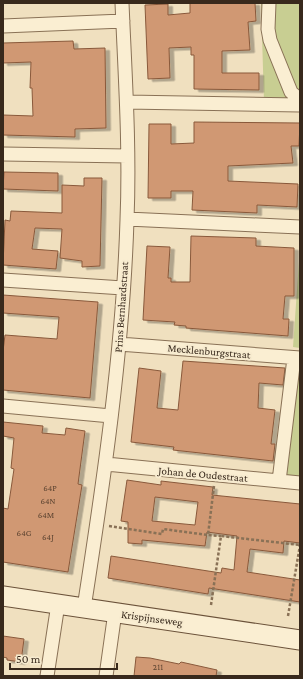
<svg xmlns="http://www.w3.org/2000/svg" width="303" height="679" font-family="'Crimson Pro',serif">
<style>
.green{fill:#c8ce92}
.building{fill:#d09873;stroke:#89593b;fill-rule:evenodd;filter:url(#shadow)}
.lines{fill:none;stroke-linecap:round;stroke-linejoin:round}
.street-casing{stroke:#897156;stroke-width:15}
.secondary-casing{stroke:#6b523a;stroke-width:21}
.path{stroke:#897156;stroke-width:2.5;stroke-dasharray:3 2;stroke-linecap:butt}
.street{stroke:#faeed2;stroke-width:13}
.secondary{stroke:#faeed2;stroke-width:19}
.labels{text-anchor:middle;stroke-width:4;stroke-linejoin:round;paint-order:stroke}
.number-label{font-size:9px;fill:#5e4532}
.street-label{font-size:11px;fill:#38291c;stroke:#f7ebcf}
</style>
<defs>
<filter id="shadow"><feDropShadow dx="4.5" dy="2.5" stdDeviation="0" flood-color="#0004"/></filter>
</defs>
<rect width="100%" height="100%" fill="#f0e0bf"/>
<path class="green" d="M261,3H300V102H264Z
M300,247V348L293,347Z
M296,367H300V477L284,475Z"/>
<path class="building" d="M190,3H255L256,21L248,22L250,50L222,51V73H259V90L194,89V55H191V47L169,48L170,78L148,79L145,5L168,4V15L190,13Z
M73,41L74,49L105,48L106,128L75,129V137L3,135V115L33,116L32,88H30L31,62L3,63V43Z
M194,122L300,123L299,146H291L293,163L228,166V181L298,184L297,207L257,205V213L192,210L193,191H171V198H148L149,124H171V144L194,143Z
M4,172L58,173V191L3,189Z
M84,178H102L100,266L82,267V261L60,258L62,229L35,228L32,249L58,251L56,269L3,265L5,220L10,221L11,211L62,213V185L84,186Z
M191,236L256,238V246L294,248V296H285L283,319H289L288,336L186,328V326L174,325L175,322L143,320L147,246L170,247L168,278H171V282H190Z
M3,295L98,302L90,398L3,390V351L5,335L57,339L59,317L3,313Z
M183,361L285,368L283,385L259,383L258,408L275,410L271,444H275L273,461L173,450L174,447L131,442L139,368L161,371L157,408L178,410Z
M3,422L43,426L42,433L65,435L66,428L85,431L78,484L82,485L68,572L3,562V508L8,509L14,469L11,468L14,438L3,436Z
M127,480L161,485V481L213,487L212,495L300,504V543L284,541L283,553L250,549L247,572L300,580V602L209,588L208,594L108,578L111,556L221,573L222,568L234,570L237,536L207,532L205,546L142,540V544L128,543V522L121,521ZM155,497L198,502L195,525L152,521Z
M3,636L24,639L21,662L7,660V658L3,657Z
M136,657L150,658L179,664L181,662L217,670L216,676H134Z"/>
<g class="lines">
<defs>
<path id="street" d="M269,3L268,29L270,40L291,92L300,100
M3,26L123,21
M127,102L300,105
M3,154L127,156
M127,219L300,227
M3,280L123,288
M119,344L300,358
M3,406L111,416
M106,464L300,483
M279,481L294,358
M84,608C104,479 123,350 127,220C130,147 125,75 122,3
M47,676L58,604
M106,676L115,612"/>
<path id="secondary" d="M3,596L300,640"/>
</defs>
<use href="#street" class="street-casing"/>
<use href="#secondary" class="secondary-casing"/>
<path class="path" d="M214,486L208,535L221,536
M109,526L162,534L163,529L208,535
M211,605L221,536L300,545
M288,616L300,545"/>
<use href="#street" class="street"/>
<use href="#secondary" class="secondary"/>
</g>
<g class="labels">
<g class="number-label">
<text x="50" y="491">64P</text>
<text x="48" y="504">64N</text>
<text x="46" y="518">64M</text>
<text x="24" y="536">64G</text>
<text x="48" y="540">64J</text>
<text x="158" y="670">211</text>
</g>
<g class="street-label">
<text transform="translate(121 307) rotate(-86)" y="4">Prins Bernhardstraat</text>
<text transform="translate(209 351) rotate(5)" y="4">Mecklenburgstraat</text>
<text transform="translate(203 474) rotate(5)" y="4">Johan de Oudestraat</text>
<text transform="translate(152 618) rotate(8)" y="4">Krispijnseweg</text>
</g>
</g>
<rect width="303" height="679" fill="none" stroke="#38291c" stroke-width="8"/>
<path d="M10 663v6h107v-6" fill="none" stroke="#38291c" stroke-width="2"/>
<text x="16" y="663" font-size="12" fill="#38291c" stroke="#f7ebcf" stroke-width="3" paint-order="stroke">50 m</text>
</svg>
